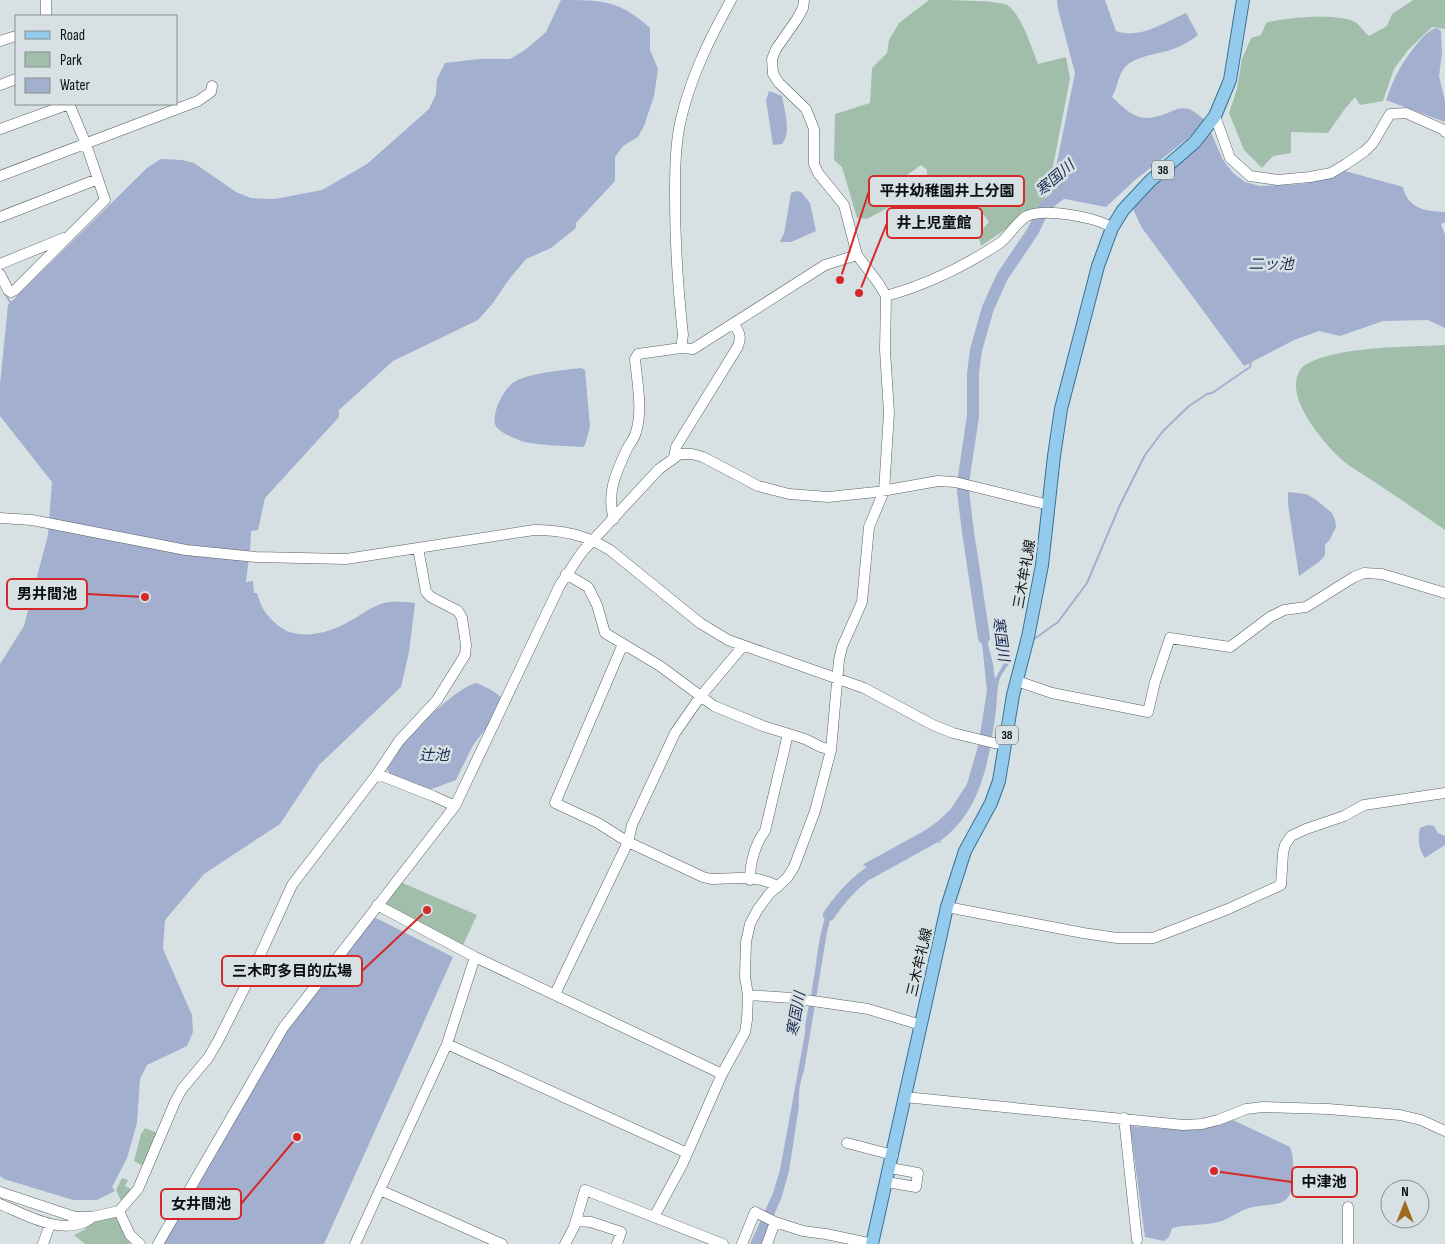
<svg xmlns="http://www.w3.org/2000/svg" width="1445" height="1244" font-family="'Sofia Sans Condensed','Noto Sans JP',sans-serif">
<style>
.green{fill:#a1beaa}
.water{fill:#a2afce}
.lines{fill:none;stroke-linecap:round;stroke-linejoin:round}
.stream{stroke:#a2afce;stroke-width:2}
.river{stroke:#a2afce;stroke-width:12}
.minor-casing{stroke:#586163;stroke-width:11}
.major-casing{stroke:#367196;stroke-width:14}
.minor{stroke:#fff;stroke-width:10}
.major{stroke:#94caec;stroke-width:12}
.labels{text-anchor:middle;stroke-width:5;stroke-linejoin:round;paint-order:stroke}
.shield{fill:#d7e1e4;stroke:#484d4f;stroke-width:1}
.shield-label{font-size:12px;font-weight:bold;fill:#0a0e0f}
.street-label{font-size:14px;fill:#0a0e0f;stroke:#d7e1e4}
.water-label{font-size:15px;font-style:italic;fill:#1c2953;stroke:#d7e1e4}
.leader{fill:none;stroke:#d62828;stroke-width:2}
.callout-dot{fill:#d62828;stroke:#d7e1e4;stroke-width:2}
.callout{fill:#d7e1e4;stroke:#d62828;stroke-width:2}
.callout-label{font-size:15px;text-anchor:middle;font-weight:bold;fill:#0a0e0f}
</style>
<rect width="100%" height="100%" fill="#d7e1e4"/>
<path class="green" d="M929,0C946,0 994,0 1007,5C1022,15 1031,47 1038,64L1066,57L1070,78L1048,193L1037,209L1022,212L1009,227L981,246L978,234L989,222L972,200L927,223L904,217L914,189L926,186L927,170L921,165L907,175L902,200L867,219L857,218L842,167L834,160L835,114L870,103L872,68L887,53L889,40L899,23Z
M1413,0H1445V29L1432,27L1408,50L1394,69L1383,101L1360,105L1355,97L1344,110L1328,133L1291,132V153L1273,156L1262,168L1244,150L1229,113L1237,89L1242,59L1251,38L1261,35L1266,23C1283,17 1340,13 1355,22C1360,25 1364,32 1369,36L1387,26L1392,14Z
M1445,345V530C1422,514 1399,498 1376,483C1365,475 1351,468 1341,459C1324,443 1297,411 1296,387C1296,378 1298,368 1307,364C1339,346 1407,347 1445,345Z
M398,881L477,915L463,945L379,905Z
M145,1128L160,1134L145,1167L134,1161L141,1134Z
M122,1178L128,1180L125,1186L134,1191L122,1203L116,1190Z
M112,1215L116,1218L130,1244H85L74,1235L84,1230L94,1219Z"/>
<path class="water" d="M561,0C602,0 619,0 650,28V50L658,69L654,96L644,126L638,137L623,146L615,157V181L576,223V228L551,248L526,259L507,282L493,303L478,320L393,361L339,410V417L265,498L258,530L251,531C251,548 248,564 246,582L253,581L254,593H257C261,608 267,617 280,627C300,641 330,633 350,621C361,615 370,607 384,603C394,601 405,602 415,603L409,652L401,687L319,765L280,824L204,874L165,920L163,949L192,1015L193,1032L187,1046L147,1065L140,1079L137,1123L127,1158L112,1187L115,1191L97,1200H73L4,1179L0,1176V664L24,626L48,535L52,482L0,416V384L8,305L147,168L161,159L182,160L194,163L236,192L251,198L275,199L322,190L367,164L429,109L436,94L437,79L445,63L479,59H510L525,50L546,32Z
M1057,0H1105L1116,31C1139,40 1165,22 1186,13L1198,35C1188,43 1176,49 1163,52C1151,55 1137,57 1127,65C1118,73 1118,87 1112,97C1133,117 1142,124 1170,112C1176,109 1182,107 1189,109C1194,111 1200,116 1205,120L1196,132L1135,180L1106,207L1065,199L1051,192L1075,73L1058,9Z
M1437,28L1441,31L1442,53L1439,76L1445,101V122L1386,100C1389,93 1391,85 1395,78C1400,66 1424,29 1437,28Z
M769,91L782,96C784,110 792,131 782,144L773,145L766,100Z
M1209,128L1223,160L1233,173L1245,182L1260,186L1302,184L1339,175L1345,171L1403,187C1408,209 1425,211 1445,212V222L1441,224L1445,235V328L1428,320L1383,321L1340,336L1319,331L1294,340L1244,366L1142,228L1131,205Z
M797,191L801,192L810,203L816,231L791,242H781L780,241L784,234L791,193Z
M581,368L585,370L590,427L585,445L583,447C567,446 534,445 521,441C514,438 497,432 495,424C492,411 505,386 516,381C530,373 565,370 581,368Z
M1288,492L1306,494L1315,499L1332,513L1335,520L1336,527L1330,539L1325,545V555L1320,561L1299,576L1288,504Z
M982,621L993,664L995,679L1007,658L1011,661C1007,667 1001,674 999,681C997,688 997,703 996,711C989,759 982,811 940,841L941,843L938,842L871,879L870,874L866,866H863L864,864L924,831L937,822L950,810L967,784L978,746L987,691L980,624Z
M477,683L493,691L501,697L488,726L473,745L456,780L429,790L390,774L387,769C394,760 398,748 406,739C418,726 460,685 477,683Z
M1428,825L1434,826L1438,833L1445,836V845L1425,858C1418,848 1418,840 1420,828Z
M836,902L838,903V906L831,917L827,932L804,1071C800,1081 798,1095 799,1106L789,1171L782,1196L762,1244H750L773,1193L780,1170L805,1033C805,1017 811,1000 813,983C817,962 818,939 825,918C827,912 831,906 836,902Z
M371,918H376L453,957L324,1244H161L283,1031Z
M1233,1120L1290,1147C1294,1156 1293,1164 1293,1174C1293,1212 1275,1201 1249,1208C1238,1211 1230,1219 1218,1222C1203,1226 1187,1224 1172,1228L1169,1237L1164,1241L1145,1237L1130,1126C1165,1129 1199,1133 1233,1120Z"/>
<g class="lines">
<path class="stream" d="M5,294L11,303
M1034,639L1058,622L1087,583L1120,505L1145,455L1163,431L1189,406L1207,394L1212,393L1250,367L1251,361"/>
<path class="river" d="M984,638L968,532L963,491L964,476L973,416V373L976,350L988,308L1002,277L1033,231L1045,206L1072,185
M829,915C843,894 863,874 885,863"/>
<defs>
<path id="minor" d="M46,0V16
M0,41L16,36
M0,85L16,79
M1215,116L1230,158L1250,176L1278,180L1310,177L1331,173L1346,164L1365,151L1373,143L1390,114L1406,113L1444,130L1445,132
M0,129L69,104
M0,176L198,101L211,92L212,86
M0,217L98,179
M0,264L64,238
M0,274L8,290L11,292L15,290L105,200L86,144L69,104
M886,296C926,285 965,266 1000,243C1010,235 1016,222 1027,216C1045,208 1097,217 1112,228
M681,348L683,335C678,289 675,244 675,198C675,172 675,144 681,119C691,76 710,38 731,0
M674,457L676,447L682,437L737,348C742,338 740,333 734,324
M0,518L32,520L186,550L256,557L346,559L534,530C563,530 586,535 610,550L700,623L728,640L864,688L933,725L953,733L994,743L1005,744
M614,519C606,494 616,472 627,449C630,443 635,438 636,432C643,410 637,382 635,359L638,354L681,348L693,349L825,265L857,255
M566,574L588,587L597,605L605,633L660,666L714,706L763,726L805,739L821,747L831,750
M623,644L555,803L598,823L628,842L703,877L711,879C731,879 760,874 778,887
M1017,681L1052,693L1148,712L1155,682L1170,638L1230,647L1270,617L1284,610L1306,607L1354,577L1364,573L1382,574L1445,593
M377,774L433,796L455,806
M750,880C750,863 755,844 765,831L788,734
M377,905L475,957L722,1074
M947,907L1083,933L1117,938H1153L1228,909L1281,885L1283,853L1285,845L1291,836L1306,829L1344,816L1364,805L1445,793
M555,994L628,842L632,825L675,733L700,697L743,646
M748,995L792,998L868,1009L921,1025
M447,1044L687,1153
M905,1097L1183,1125L1202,1124L1218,1120L1246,1109L1263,1107L1328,1109L1400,1115L1421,1120L1445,1131
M1124,1118L1137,1240
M847,1143L893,1155
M887,1182L916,1187L918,1173L890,1168
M380,1190L502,1244
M0,1192L75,1217H92L119,1211L138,1189L175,1102L182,1089L208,1058L218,1041L251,975L292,885L377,774L399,741L437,700L465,655L466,645L462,618L458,611L431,597L426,592L418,548
M0,1204C26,1215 63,1237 90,1219
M1348,1207V1244
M119,1211L130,1235L140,1244
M654,1217L682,1165L722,1074L745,1032L747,1020L748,995L745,977L746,942L750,924L758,909L770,893L787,878L794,867L815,811L831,750L839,660L842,647L862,602L869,527L884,491L889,413L885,350L886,296L879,284L857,255L844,205L818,173L814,164V129L806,109L779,83L773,74L772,59L776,49L797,19L803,8L804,0
M576,1221L591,1222L621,1232L617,1244
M43,1244L50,1224
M158,1244L283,1028L455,806L560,585L582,552L659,469L680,454H692L703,457L758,486L789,494L828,497L876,492L938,481L955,482L1049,505
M355,1244L447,1044L475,957
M565,1244L574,1227L585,1190L723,1244
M742,1244L755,1212L775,1222L803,1231L826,1234L873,1244
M767,1244L775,1222"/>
<path id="major" d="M872,1244L947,907L965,851L991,803L999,781L1013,695L1028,637L1042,565L1054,456L1061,409L1098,266L1112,228L1123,210L1150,181L1195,142L1215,116L1230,80L1243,0"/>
</defs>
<use href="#minor" class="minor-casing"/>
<use href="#major" class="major-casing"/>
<use href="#minor" class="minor"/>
<use href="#major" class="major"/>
</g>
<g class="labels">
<g class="shield">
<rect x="1152" y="160.5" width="22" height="19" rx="4"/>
<rect x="996" y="725.5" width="22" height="19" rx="4"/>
</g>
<g class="shield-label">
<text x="1163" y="174">38</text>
<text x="1007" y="739">38</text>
</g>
<g class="street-label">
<text transform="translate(1024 574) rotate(-80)" y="5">三木牟礼線</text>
<text transform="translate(919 962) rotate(-77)" y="5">三木牟礼線</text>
</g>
<g class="water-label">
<text transform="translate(1055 178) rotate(-41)" y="5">寒国川</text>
<text x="1271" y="269">二ッ池</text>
<text transform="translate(1001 639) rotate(82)" y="5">寒国川</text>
<text x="434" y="760">辻池</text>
<text transform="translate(796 1014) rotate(-80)" y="5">寒国川</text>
</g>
</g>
<path class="leader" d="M840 280L869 191M859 293L887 223M145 597L87 594M427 910L362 971M1214 1171L1292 1182M297 1137L241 1204"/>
<g class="callout-dot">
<circle cx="840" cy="280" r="5"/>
<circle cx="859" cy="293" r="5"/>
<circle cx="145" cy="597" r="5"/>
<circle cx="427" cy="910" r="5"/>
<circle cx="1214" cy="1171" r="5"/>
<circle cx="297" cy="1137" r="5"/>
</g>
<g class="callout">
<rect x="869" y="176" width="155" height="30" rx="5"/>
<rect x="887" y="208" width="95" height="30" rx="5"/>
<rect x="7" y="579" width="80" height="30" rx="5"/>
<rect x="222" y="956" width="140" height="30" rx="5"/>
<rect x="1292" y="1167" width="65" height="30" rx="5"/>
<rect x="161" y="1189" width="80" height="30" rx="5"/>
</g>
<g class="callout-label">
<text x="947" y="196">平井幼稚園井上分園</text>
<text x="934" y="228">井上児童館</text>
<text x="47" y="599">男井間池</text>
<text x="292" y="976">三木町多目的広場</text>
<text x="1324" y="1187">中津池</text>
<text x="201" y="1209">女井間池</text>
</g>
<rect x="15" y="15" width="162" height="90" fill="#d7e1e4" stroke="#858d8f"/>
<rect x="25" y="31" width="25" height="8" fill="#94caec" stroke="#858d8f"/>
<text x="60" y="40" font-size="15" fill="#0a0e0f">Road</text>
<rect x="25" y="52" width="25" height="15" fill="#a1beaa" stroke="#858d8f"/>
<text x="60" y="65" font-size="15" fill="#0a0e0f">Park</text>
<rect x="25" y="78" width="25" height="15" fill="#a2afce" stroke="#858d8f"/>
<text x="60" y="90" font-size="15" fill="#0a0e0f">Water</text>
<g transform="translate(1405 1204)"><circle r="24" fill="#d7e1e4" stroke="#858d8f"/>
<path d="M0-4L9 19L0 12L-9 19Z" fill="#9e6921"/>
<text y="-8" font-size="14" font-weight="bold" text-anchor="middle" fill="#0a0e0f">N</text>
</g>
</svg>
